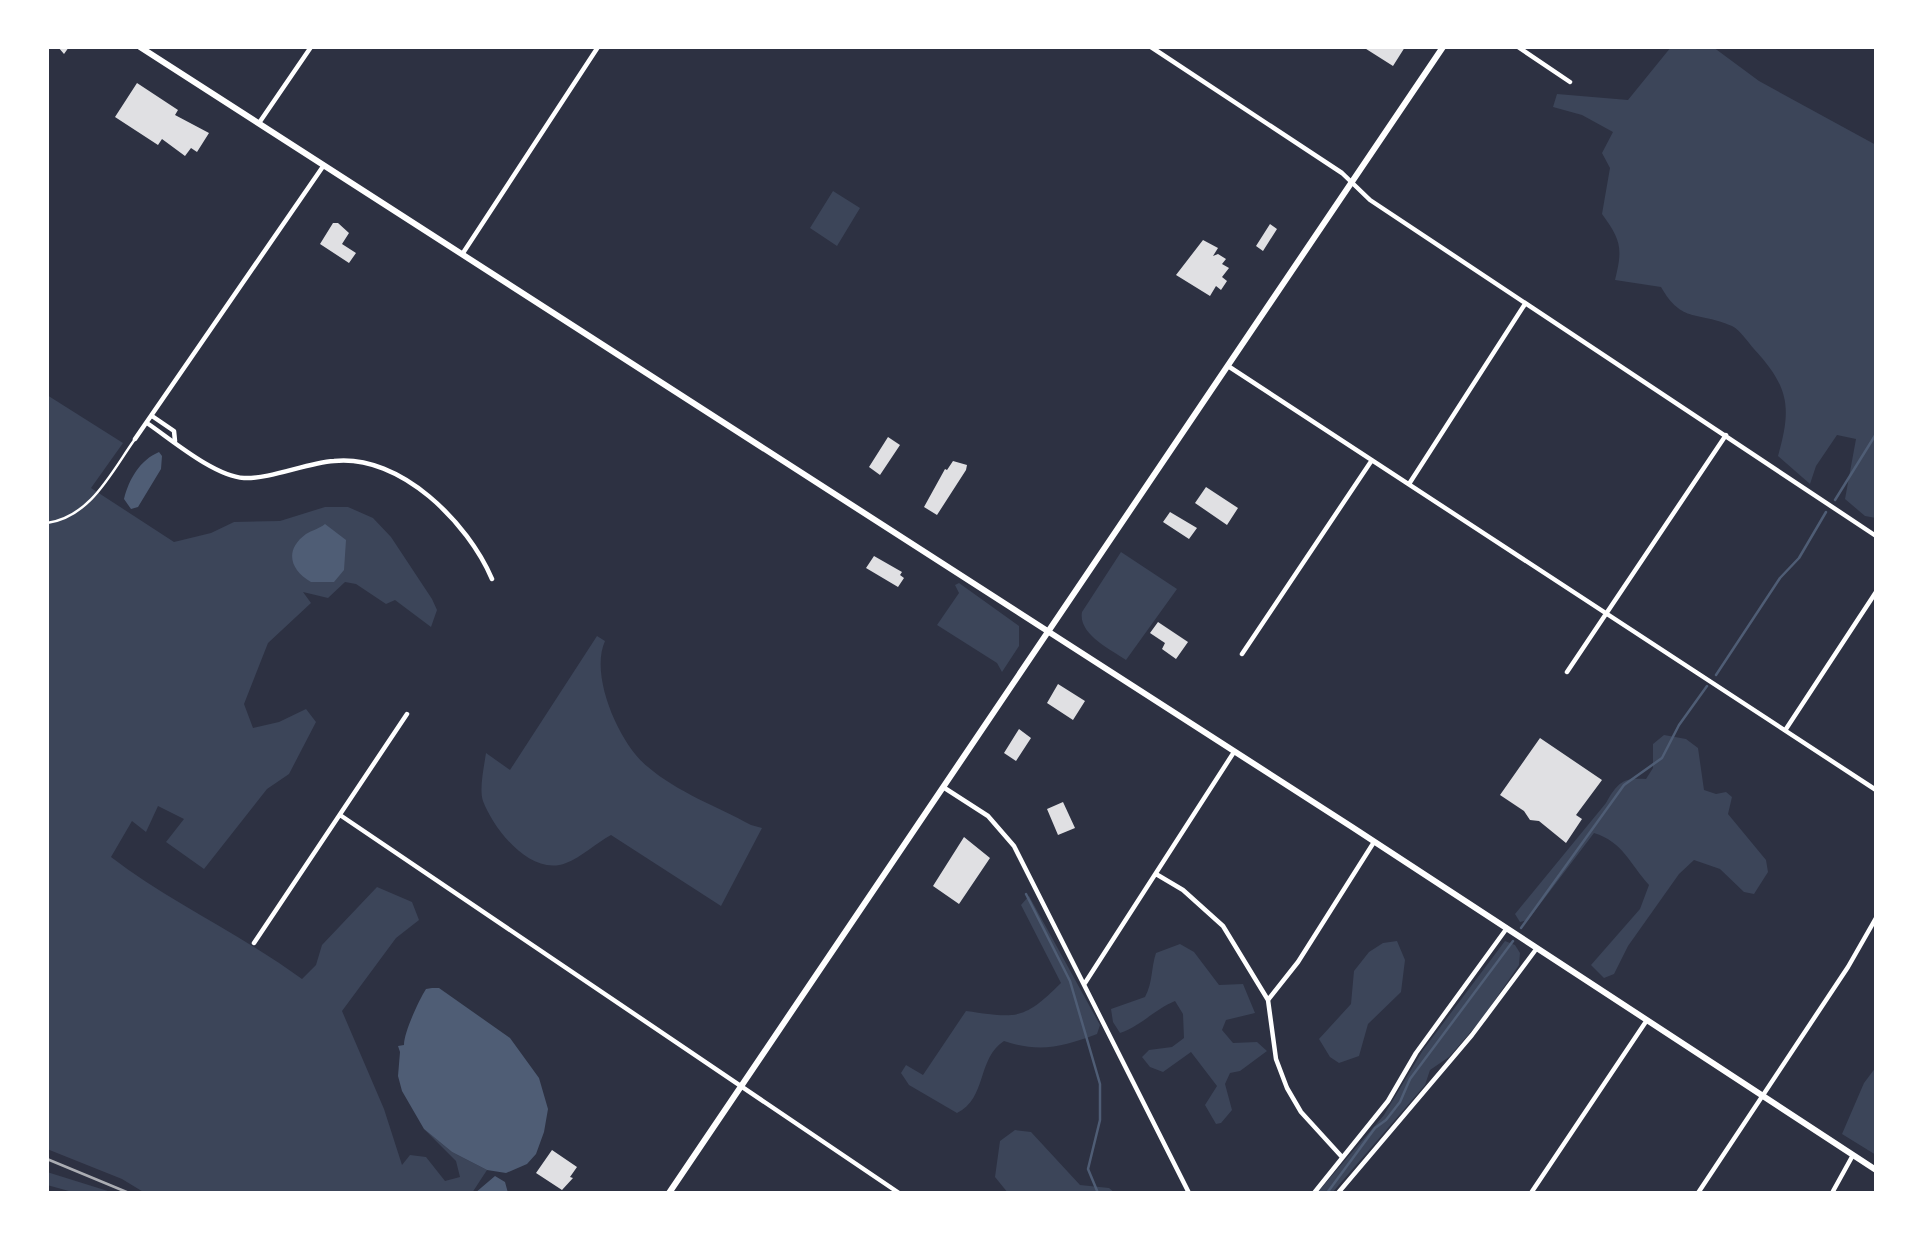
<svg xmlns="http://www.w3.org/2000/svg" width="1923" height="1240" font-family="'DM Sans',sans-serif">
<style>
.green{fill:#3c4559}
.water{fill:#4f5d75}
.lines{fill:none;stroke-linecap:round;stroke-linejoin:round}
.stream{stroke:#4f5d75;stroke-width:2.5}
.building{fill:#e0e0e3}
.service{stroke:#fff;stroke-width:2.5}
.minor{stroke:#fff;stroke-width:4.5}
.secondary{stroke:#fff;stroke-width:6}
.rail{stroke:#abadb3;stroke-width:2.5}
</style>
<rect width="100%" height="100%" fill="#2d3142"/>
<path class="green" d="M1671,47H1713L1759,81L1876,145V518L1865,516L1845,499L1856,439L1837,435L1816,466L1810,484L1778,456C1792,407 1789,387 1754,349C1748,342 1740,330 1732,326C1698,311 1682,324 1661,287L1615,280C1623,248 1621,240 1602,214L1610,168L1602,153L1613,132L1582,115L1553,107L1557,94L1628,100Z
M833,191L860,208L837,246L810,228Z
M47,395L123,443L91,488L174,542L211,533L234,522L280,521L325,507H348L373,518L391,537L432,599L437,610L431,627L395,600L386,604L356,584L345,582L328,598L303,592L311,603L268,643L244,704L253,728L279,722L306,709L316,722L289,774L267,789L204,869L166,842L184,819L158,806L146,832L132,821L111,857C171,903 241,934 302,979L316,965L322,945L377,887L412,902L419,920L396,938L342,1011L384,1109L402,1165L410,1155L426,1157L445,1181L460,1177L456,1161L424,1129L452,1152L487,1170L472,1193H145L122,1179L47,1149Z
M1121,552L1177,589L1126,660C1110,649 1078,634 1082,612Z
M959,583L1019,626V646L1002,672L997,663L937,625L959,593L955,585Z
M597,636L605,641C589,676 620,745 648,767C677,792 718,807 751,825L762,828L721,906L611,835C596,843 582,857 566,863C531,877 494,830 483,801C479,789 484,767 486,753L510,770Z
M1664,735L1686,739L1698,748L1704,790L1716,794L1726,792L1732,797L1728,814L1766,860L1768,872L1754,894L1744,892L1720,869L1694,860L1679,874L1628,946L1614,974L1604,978L1591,965L1640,909L1649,885C1630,864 1623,842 1594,833L1528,920L1520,922L1515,914L1606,803C1617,783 1623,777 1646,779L1653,768V744Z
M1029,896L1100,1025L1097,1034C1062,1047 1040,1053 1004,1041C977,1058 987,1099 957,1113L909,1085L901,1073L906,1065L923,1075L966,1011C1016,1018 1023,1021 1061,983L1021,905Z
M1397,941L1405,960L1401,992L1368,1024L1359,1056L1339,1063L1330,1057L1319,1039L1351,1004L1354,971L1369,952L1383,943Z
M1505,941L1515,945L1520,953L1519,965L1482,1019L1449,1057L1430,1070L1425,1085L1332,1193H1317L1384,1115L1423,1050Z
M1180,944L1194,952L1219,985L1243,984L1255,1013L1226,1020L1222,1030L1233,1043L1257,1042L1267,1051L1240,1071L1230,1073L1225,1084L1232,1110L1221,1123L1216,1124L1205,1105L1217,1086L1191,1052L1163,1072L1150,1067L1142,1057L1149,1050L1172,1047L1184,1038L1183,1014L1175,1001C1155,1009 1141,1026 1120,1033L1113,1022L1111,1009L1145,997C1153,982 1151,968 1156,953Z
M1876,1067V1155L1842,1134L1864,1083Z
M1015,1130L1031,1132L1080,1185L1109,1188L1115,1193H1008L995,1177L1000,1141Z
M47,1172L111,1192L76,1193L47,1185Z"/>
<path class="water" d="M159,452L162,456L161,469L138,507L131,509L124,499C129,479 140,460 159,452Z
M325,524L346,540L344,570L334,582H311C290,570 284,550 306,534C312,530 319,529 325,524Z
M432,988H439L510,1038L539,1078L548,1109L544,1132L536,1154L527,1164L506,1173L487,1170L452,1152L424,1129L402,1091L398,1076L400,1052L398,1046L404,1045C404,1032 419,1000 426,989Z
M495,1176L505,1182L508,1193H475Z"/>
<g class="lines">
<path class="stream" d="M1835,500L1876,434
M1716,675L1780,578L1799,558L1826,512
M1026,894L1070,981L1100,1084V1120L1088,1169L1098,1193
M1521,928L1624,785L1662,758L1679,725L1707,686
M1327,1193L1375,1128L1386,1120L1400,1102L1410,1079L1513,941"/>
</g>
<path class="building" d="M58,47H69L64,54Z
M1363,47H1405L1393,66Z
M137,83L178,110L175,115L209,133L197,152L191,148L185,156L162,139L158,145L115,117Z
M333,223H338L349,233L342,244L356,253L349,263L320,244Z
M1270,224L1277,229L1263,251L1256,246Z
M1203,240L1218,248L1213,256L1218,254L1226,259L1222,264L1229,268L1222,277L1227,281L1221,290L1216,286L1210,296L1176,275Z
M888,437L900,445L880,475L869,467Z
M953,461L967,465L966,470L937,515L924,507L945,469L947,470Z
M1206,487L1238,508L1227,525L1195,503Z
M1170,512L1197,528L1189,539L1163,522Z
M874,556L902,572L900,575L904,578L898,587L866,568Z
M1158,622L1188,642L1176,659L1162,649L1165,643L1150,633Z
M1058,684L1085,701L1073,720L1047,703Z
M1019,729L1031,738L1016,761L1004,753Z
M1540,738L1602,780L1576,815L1582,819L1566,843L1539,821L1530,820L1524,811L1500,795Z
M1063,802L1075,828L1058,835L1047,809Z
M964,837L990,858L959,904L933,886Z
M552,1150L577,1167L570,1177L573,1178L562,1190L536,1173Z"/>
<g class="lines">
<path class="service" d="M47,523C91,517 112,471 135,439"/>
<path class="minor" d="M1151,47L1342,173L1370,200L1876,536
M1518,47L1570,82
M259,123L311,47
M463,253L598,47
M1228,366L1876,790
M152,416L174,431L175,441
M147,423C172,440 214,476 244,478C271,479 306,463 334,461C401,454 468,523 492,579
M135,439L324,165
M1409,484L1525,304
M1242,654L1372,460
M1567,672L1726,435
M1786,729L1876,592
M943,787L988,816L1014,846L1189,1193
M340,815L899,1193
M1156,874L1183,890L1223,926L1268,1000L1276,1059L1287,1088L1301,1112L1342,1157
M254,943L407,714
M1085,983L1234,752
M1268,1000L1298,962L1374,842
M1314,1193L1388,1101L1416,1053L1507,928
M1338,1193L1472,1035L1537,948
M1531,1193L1647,1020
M1698,1193L1848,967L1876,918
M1832,1193L1853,1155"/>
<path class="secondary" d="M140,47L1352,827L1876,1170
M669,1193L1443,47"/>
<path class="rail" d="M47,1159L129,1193"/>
</g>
<rect width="1923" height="1240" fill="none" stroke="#ffffff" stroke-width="98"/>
</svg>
